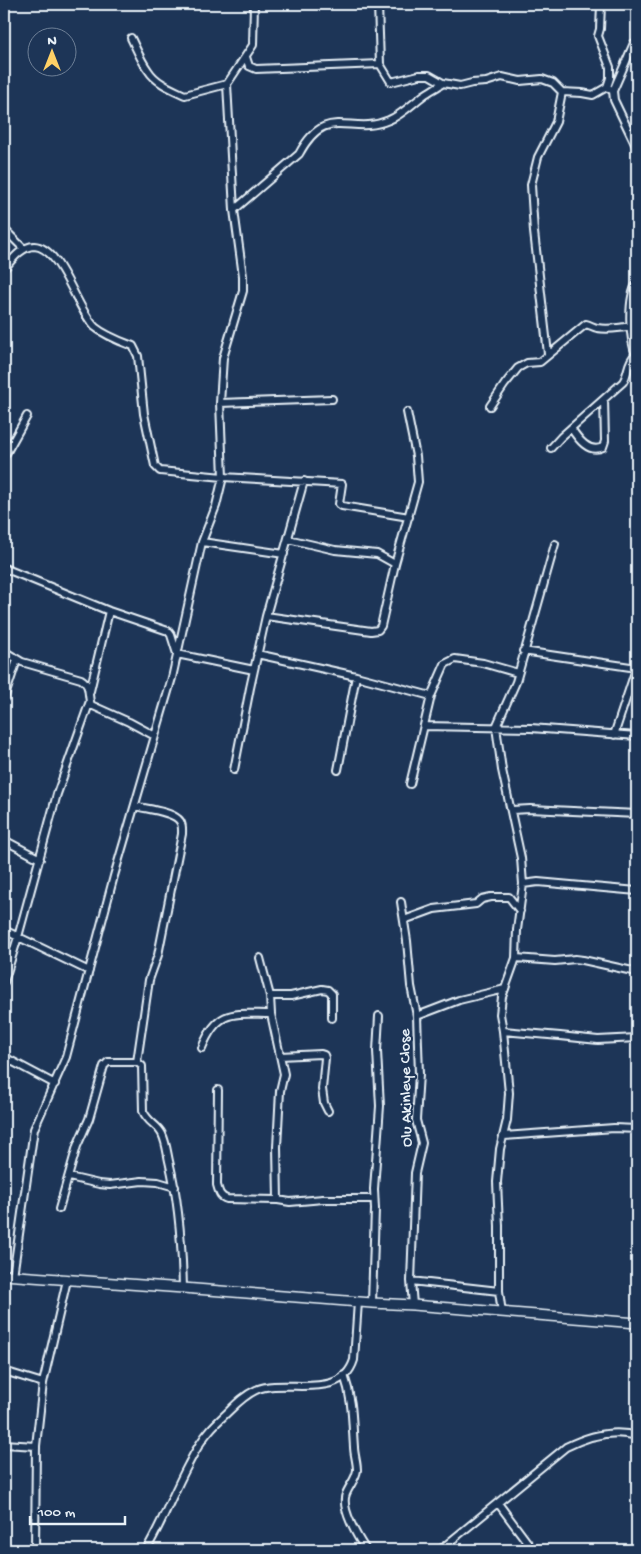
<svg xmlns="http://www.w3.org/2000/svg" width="641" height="1554" font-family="'Gochi Hand',sans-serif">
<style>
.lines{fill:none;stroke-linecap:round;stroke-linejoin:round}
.street-casing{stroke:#e8f1f8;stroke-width:10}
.secondary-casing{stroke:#e8f1f8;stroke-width:12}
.street{stroke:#1d3557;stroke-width:6}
.secondary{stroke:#1d3557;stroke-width:9}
.labels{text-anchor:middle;stroke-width:4;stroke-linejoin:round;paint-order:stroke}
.street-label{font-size:16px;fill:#e8f1f8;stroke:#1d3557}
</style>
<rect width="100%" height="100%" fill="#1d3557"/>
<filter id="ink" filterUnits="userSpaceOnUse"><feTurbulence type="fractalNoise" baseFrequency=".02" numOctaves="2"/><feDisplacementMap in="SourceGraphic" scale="10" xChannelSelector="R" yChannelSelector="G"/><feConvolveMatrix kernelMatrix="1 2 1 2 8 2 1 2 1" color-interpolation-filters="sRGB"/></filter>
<g filter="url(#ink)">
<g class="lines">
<defs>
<path id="street" d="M378,4L380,64L391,82L419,75H429L443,83
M601,4L600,29L598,36L610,67V78L607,87
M131,38C136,48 141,61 148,70C156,83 172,89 185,95L227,84
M246,57L249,66L256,69L380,64
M613,91L634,43L637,42
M234,210L227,84L253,45L254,4
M4,229L24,249
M4,269C11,261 22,246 34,246C61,247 76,309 95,327C106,336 120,341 133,346L138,356L144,414L155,466L160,471L223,477L342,484L339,504L342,506L409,517
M548,354L534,232L531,185L538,157L556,122L562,92
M637,357C629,340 627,299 637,283
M220,403L332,399
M490,406L505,384L518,368L527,363L540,362L586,324C590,325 593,327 597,328C608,330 627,327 637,325
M571,428C578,439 589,454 603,447L605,441L604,399
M551,448L561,437L623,382C629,373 627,362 635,355
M4,457L27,416
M288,539L335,550L377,554L395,564
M202,542L284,554
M4,568L109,611L168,631L171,635L177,654L254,670
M266,616L371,631L378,630L381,626L395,564L418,482L416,456L407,412
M4,651L22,662L81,679C92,686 87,695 91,705L129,722L155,736
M523,651L637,668
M257,654L356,676L431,696
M90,691L109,611
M4,699L17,660
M424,726L531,728L637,736
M614,735L634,675L637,671
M234,770L250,688L266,616L304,481
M338,770L356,676
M410,784L431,696L445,664L455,659L483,663L518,673
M135,806C146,809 169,811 178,819C183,823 182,829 182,834L158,955L149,980L137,1062
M512,810L530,809L637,814
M4,840L40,859
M523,884L538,882L637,891
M401,902L407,941L411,986L417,1016L419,1074L416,1120L422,1143L415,1173L411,1281L413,1305
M404,920L434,909L476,904L482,899L491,897H509L520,911
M4,930L89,971
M260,958L270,996L271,1014L284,1074L280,1091L277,1147L278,1200L290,1202L323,1199H374
M516,958L555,961L575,959L583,960L637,972
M4,982L18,937L57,794L90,701
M270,996H291L322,989L328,990L332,994V1018
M417,1016L459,1000L505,989
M503,1031L560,1036L598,1040L637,1038
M202,1048C218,1008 234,1014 271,1014
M280,1056L321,1054L324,1055L325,1058L322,1089L324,1103L328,1111
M4,1057L55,1084
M218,1090L217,1185C219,1192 220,1197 227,1199L278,1200
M504,1136L614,1128L637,1129
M69,1177L99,1184L110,1185L142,1181L158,1182L175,1187
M59,1209L77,1146L89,1119L104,1066L108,1062H137L142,1066L143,1111C148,1123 157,1124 162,1134C166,1142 167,1152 169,1161C179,1202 182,1245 183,1288
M13,1276L34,1129L66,1057L114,876L172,678L202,542L216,506L223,477L220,403L223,358L243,291V276L234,210L299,154C327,102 350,137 389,120C402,115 413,103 424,95C430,91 437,87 443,83L460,86L472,83L486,82L502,77L520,81L542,79L553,83L562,92L582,93L593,95L607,87L613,91L614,100L637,148
M411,1281L499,1291
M372,1303L375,1209L374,1189L380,1106L377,1051L379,1016
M502,1313L499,1291V1226L497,1182L500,1149L507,1120L509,1093L503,1031L500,1014L502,997L516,958L517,930L523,884L521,858L502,770L496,727L516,682L555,544
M4,1371L43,1383
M344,1375C353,1400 352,1421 354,1447C354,1454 357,1462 357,1470C356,1479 349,1486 346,1494C340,1508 358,1538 366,1550
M4,1444L36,1446
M498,1503L533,1550
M35,1550L36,1446L43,1383L67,1280
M146,1550C162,1523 173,1493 188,1465C194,1453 201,1440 210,1430C216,1423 223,1417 229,1411C237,1403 245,1395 256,1390C285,1377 341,1402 354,1360L358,1302
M440,1550L566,1447C588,1436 613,1429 637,1436"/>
<path id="secondary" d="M4,1275L183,1288L372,1303L413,1305L637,1323"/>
</defs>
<use href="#street" class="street-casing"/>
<use href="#secondary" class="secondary-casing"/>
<use href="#street" class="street"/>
<use href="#secondary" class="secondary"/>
</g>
</g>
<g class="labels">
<g class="street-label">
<text transform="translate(404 1088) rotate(-91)" y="6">Olu Akinleye Close</text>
</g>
</g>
<rect width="641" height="1554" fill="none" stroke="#1d3557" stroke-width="20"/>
<rect x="10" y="10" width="621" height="1534" fill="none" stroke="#e8f1f8" stroke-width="2" filter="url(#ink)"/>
<g transform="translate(52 52)"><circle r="24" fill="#1d3557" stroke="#6e8097"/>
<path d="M0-4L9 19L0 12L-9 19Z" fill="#ffd166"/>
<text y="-8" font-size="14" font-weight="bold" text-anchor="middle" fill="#e8f1f8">N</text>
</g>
<path d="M30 1516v8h95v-8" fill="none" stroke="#e8f1f8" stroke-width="2.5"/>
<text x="38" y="1516" font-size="15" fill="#e8f1f8" stroke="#1d3557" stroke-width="4" paint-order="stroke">100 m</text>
</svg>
